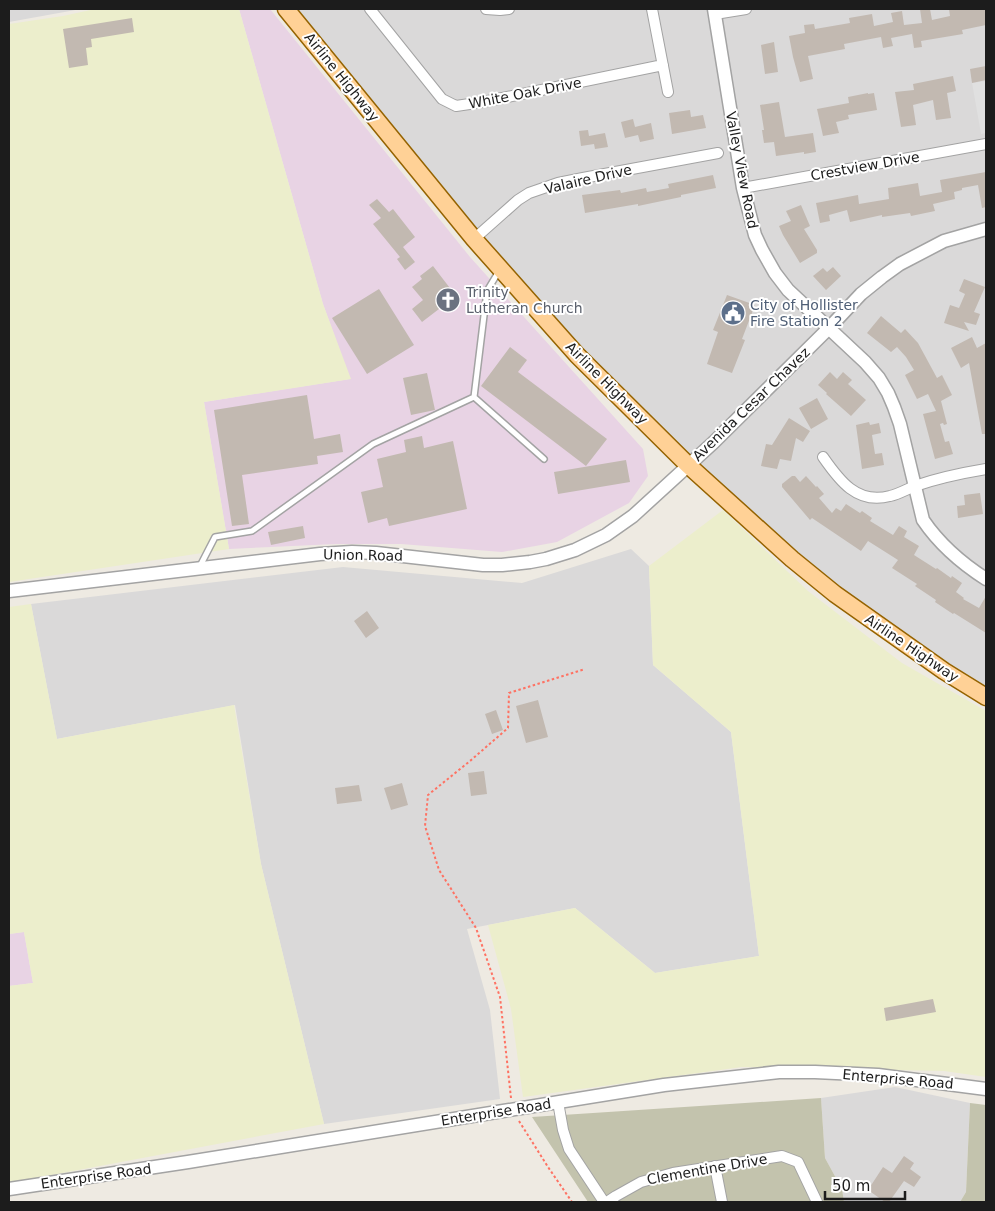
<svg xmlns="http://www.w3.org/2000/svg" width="995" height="1211" font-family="'DejaVu Sans',sans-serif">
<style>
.residential{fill:#dad9d9}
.industrial{fill:#e8d3e4}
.construction{fill:#c3c3ad}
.farmland{fill:#eceecc}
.parking{fill:#e0e0e0}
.building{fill:#c2b9b1}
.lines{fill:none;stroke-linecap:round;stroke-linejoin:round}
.service-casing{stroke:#a3a3a3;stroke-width:8}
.minor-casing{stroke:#a3a3a3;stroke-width:12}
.tertiary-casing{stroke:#a3a3a3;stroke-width:15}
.primary-casing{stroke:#956300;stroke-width:19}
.path{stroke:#fe7263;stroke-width:2;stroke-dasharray:2.5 2.5;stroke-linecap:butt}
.service{stroke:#fff;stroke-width:5}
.minor{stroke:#fff;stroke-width:10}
.tertiary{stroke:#fff;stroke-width:12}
.primary{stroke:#ffd196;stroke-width:16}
.labels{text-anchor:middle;stroke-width:4;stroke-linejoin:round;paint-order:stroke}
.street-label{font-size:14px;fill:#1c1c1c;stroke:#fff}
.worship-label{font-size:14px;fill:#5b616d;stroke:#fff;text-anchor:start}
.service-label{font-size:14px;fill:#4e5e75;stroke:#fff;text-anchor:start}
</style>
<rect width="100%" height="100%" fill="#eeeae2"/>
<path class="residential" d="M9,9H81L9,22Z
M286,9H986V692L964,680L770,536L578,356Z
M631,549L649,566L653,665L731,732L759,956L655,973L575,908L467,929L490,1010L500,1099L324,1124L261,864L235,705L57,739L31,604L343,567L522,583Z
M895,1087L970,1103L966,1192L960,1202H844L842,1189L825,1158L821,1098Z"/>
<path class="industrial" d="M239,9H270L470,257L643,449L648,476L629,503L557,542L502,552L401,544H336L229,549L204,402L350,379L323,304Z
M24,932L33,983L9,986V934Z"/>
<path class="construction" d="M821,1098L825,1158L842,1189L844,1202H588L532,1117Z
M970,1103L986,1105V1202H960L966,1192Z"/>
<path class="farmland" d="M95,9H239L323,304L351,379L204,402L229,549L9,582V24L63,16Z
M723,510L808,591L902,663L986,711V1077L944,1071L742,1067L523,1097L511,1009L488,925L575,908L655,973L759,956L731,732L653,665L649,566Z
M31,604L57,739L234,705L261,864L324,1124L9,1183V986L33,983L24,932L9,934V607Z"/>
<path class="parking" d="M986,81V133L981,134L972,83Z"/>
<path class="building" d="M920,9H930L932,20L950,16L949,9H986V25L962,30L963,34L921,41L922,47L914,48L912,34L891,38L893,46L883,48L881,37L844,44L845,49L808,56L813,79L800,82L793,57L789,36L805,33L804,25L814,24L815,29L850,23L849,18L872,14L874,26L893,22L891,13L902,11L904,25L922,23Z
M132,18L134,32L91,39L92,47L86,48L88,65L69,68L63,29Z
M774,42L778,72L765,74L761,45Z
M986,66V80L972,83L970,69Z
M953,76L956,91L947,93L951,118L936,120L933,100L913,105L916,125L901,127L895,92L914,90L913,84Z
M868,93V94L874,93L877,110L848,115L849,119L836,122L839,133L823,136L817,109L849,103L848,97Z
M779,102L785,137L813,133L816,152L804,154V152L776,156L774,142L764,143L762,130H764L760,105Z
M690,110L691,117L703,115L706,128L672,134L669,113Z
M633,119L635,127L651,123L654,139L640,142L638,135L625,138L621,122Z
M588,130L589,136L605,133L608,147L595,149L594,144L581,146L579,131Z
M986,172V207L982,208L978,185L962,188V190L954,192L955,199L933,204L935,211L911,216L910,213L882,217V215L850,222L847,210L829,215L830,221L820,223L816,203L858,195L859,204L889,199L888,188L918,183L920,196L942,192L940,180Z
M713,175L716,188L681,195V197L638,206V204L585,213L582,195L620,190L621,193L646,188L647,192L669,188L668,184Z
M377,199L389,212L393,209L415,237L403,247L415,262L405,270L397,259L400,257L373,224L381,218L369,205Z
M801,205L810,226L804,229L817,250V253L800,263L783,235L779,226L791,221L786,211Z
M433,266L456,296L422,322L412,309L423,300L412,287L422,279L420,276Z
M833,267L841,276L826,290L813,276L823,268L827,272Z
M964,279L985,287L974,312L980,314L976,325L964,322L969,331L944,323L950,305L959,308L965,294L959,291Z
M379,289L414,345L367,374L332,318Z
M727,295L755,305L742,339L745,340L732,373L707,364L718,332L713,330Z
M881,316L901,333L905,329L918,343L937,378L942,375L952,395L941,401L947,424L944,425L943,423L940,424L945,442L949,441L953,454L935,459L923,414L936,411L928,394L917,399L905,375L914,370L906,357L897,347L891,352L867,333Z
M972,337L977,348L986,343V434H982L969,363L961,368L951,348Z
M510,347L527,360L518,372L607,439L586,466L481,386Z
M830,372L837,379L843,372L852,380L848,384L866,400L851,416L826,394L827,393L818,385Z
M427,373L435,410L411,415L403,378Z
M307,395L314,439L340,434L343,452L317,456L318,464L242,475L249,524L232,526L214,410Z
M817,398L828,419L811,429L799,408Z
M789,418L810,431L803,442L796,438L791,461L780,459L777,469L761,466L766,444L772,445Z
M869,422L870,425L879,423L881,433L872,435L875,454L882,453L884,465L862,469L856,425Z
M422,436L424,448L453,441L467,509L389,526L387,518L368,523L361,492L383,487L377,459L406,452L404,440Z
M626,460L630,482L558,494L554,472Z
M792,476H795L800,482L806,476L816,487L817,486L824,494L819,498L832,513L836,508L841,511L846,504L860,513L862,511L872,518L870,521L893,535L899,526L907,531L904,537L919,546L914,555L936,569L937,568L951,578L952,576L962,583L956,592L964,598L963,599L979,608L986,596V633L954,613L953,614L935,602L936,600L915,586L917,584L892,568L898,560L868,541L861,551L812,518L810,520L782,487V484Z
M980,493L983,514L958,518L957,506L965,505L964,495Z
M303,526L305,538L271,545L268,532Z
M367,611L379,628L366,638L354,621Z
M538,700L548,737L526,743L516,706Z
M496,710L503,730L492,734L485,714Z
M484,771L487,794L471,796L468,773Z
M402,783L408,805L391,810L384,788Z
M359,785L362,801L337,804L335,788Z
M933,999L936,1012L886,1021L884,1008Z
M904,1156L914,1163L910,1169L921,1177L914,1187L904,1181L889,1202H885L868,1190L883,1167L892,1173Z"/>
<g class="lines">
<defs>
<path id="service" d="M474,397L544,459
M199,568L215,537L252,531L373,444L474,397L487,291L499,271"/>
<path id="minor" d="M370,9L442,99L456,106L483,102L663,65
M486,9L500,10L509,9
M652,9L668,92
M715,14L746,9
M743,188L986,144
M474,239L518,200L529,193L558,183L583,178L718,153
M823,457C839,480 857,505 890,496C899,494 907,489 915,486C938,478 962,473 986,469
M558,1102L563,1130L569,1149L604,1202
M715,1166L722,1202
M607,1202L616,1196L641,1182L673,1173L782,1156L798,1162L817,1202"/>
<path id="tertiary" d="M714,9L743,188L755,235L762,250L775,273L788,290L865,362L879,378L888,393L894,407L900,424L923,520C940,545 961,563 986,579
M9,591L320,554L352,552L376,553L483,565H502L530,562L546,559L575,550L606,535L633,516L714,442L829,328L861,294L882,277L900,264L944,241L986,229
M9,1189L188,1162L664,1085L779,1072H815L878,1075L986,1089"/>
<path id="primary" d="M286,9L474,239L577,355L688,465L792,559L835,594L944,671L986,697"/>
</defs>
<use href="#service" class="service-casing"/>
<use href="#minor" class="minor-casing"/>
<use href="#tertiary" class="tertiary-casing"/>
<use href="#primary" class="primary-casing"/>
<path class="path" d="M511,1098L500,997L476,928L439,870L425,826L428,795L470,761L508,728L509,693L585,669
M519,1121L548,1167L572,1202"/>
<use href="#service" class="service"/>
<use href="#minor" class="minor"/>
<use href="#tertiary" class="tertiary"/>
<use href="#primary" class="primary"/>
</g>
<defs>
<symbol id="church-disc" viewBox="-11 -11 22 22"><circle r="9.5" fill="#6b7280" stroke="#fff"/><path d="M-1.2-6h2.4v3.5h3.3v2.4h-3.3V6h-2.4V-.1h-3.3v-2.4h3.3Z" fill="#fff"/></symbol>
<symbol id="civic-disc" viewBox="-11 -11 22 22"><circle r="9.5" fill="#5c6f8a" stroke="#fff"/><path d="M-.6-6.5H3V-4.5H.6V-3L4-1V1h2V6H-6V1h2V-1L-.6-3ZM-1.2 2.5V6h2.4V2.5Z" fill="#fff"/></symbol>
</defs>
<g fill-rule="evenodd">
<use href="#church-disc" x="434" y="286" width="28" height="28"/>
<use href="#civic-disc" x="719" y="299" width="28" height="28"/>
</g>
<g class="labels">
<g class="street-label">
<text transform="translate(342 77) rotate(51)" y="5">Airline Highway</text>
<text transform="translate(525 93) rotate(-11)" y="5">White Oak Drive</text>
<text transform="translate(865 166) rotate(-10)" y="5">Crestview Drive</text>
<text transform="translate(742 170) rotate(79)" y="5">Valley View Road</text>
<text transform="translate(588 179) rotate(-13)" y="5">Valaire Drive</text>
<text transform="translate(607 383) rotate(45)" y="5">Airline Highway</text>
<text transform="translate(751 404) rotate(-44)" y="5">Avenida Cesar Chavez</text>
<text transform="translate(363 555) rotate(1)" y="5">Union Road</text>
<text transform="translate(912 648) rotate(34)" y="5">Airline Highway</text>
<text transform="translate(898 1079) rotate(5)" y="5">Enterprise Road</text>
<text transform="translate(496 1112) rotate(-9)" y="5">Enterprise Road</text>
<text transform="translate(707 1169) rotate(-10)" y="5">Clementine Drive</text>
<text transform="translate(96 1176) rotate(-8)" y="5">Enterprise Road</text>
</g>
<g class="worship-label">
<text x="466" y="297">Trinity<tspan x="466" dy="16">Lutheran Church</tspan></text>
</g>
<g class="service-label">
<text x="750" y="310">City of Hollister<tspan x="750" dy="16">Fire Station 2</tspan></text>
</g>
</g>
<rect width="995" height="1211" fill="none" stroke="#1c1c1c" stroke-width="20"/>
<path d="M825 1191v8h80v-8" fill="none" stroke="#1c1c1c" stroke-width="2.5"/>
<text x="832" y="1191" font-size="15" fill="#1c1c1c" stroke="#ffffff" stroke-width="4" paint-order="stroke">50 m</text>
</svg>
